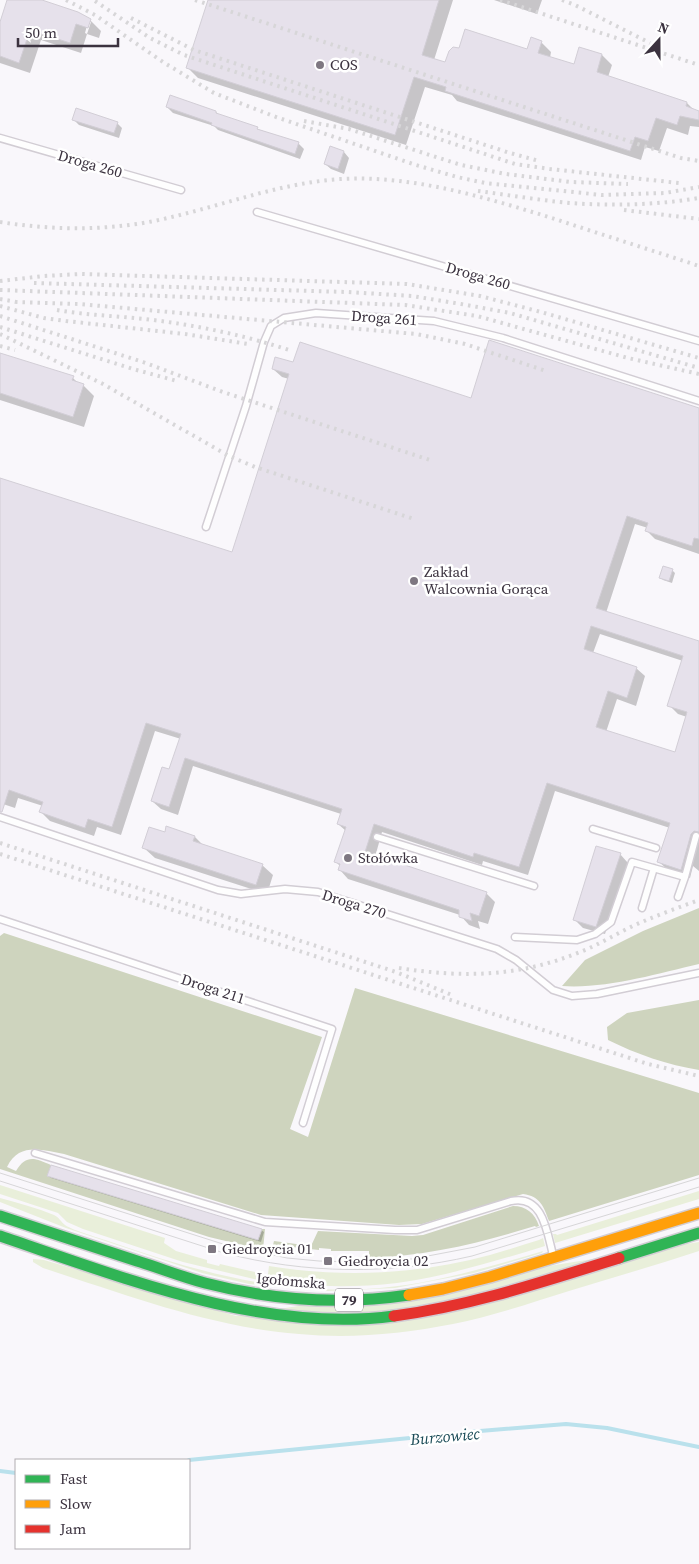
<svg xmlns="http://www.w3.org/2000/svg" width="699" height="1564" font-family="'Source Serif 4',serif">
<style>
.green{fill:#e9efda}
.forest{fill:#ced4be}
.shadow{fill:#0003;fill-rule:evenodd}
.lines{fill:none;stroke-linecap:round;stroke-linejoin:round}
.stream{stroke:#bae1ec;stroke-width:4}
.building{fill:#e6e1eb;stroke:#d2ced6;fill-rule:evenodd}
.lane-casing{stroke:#d2cdd4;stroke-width:9}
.fast-casing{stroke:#d2cdd4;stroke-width:14}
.slow-casing{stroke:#d2cdd4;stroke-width:14}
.jam-casing{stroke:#d2cdd4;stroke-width:14}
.lane{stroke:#fefefe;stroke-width:6}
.fast{stroke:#30b455;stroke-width:11}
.slow{stroke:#ff9f0a;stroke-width:11}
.jam{stroke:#e5322d;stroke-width:11}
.tram{stroke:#d7d6d8;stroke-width:1}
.rail{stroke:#d7d6d8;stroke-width:4;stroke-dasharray:2.5 5;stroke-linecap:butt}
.poi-dot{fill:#7e7781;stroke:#fff;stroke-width:2}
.labels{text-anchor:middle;stroke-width:5;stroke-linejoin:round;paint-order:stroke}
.shield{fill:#fff;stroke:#767079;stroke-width:1}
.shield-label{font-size:14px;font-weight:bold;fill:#3b323f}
.poi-label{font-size:15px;fill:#3b323f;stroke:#fff;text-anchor:start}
.street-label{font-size:15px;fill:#3b323f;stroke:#fff}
.water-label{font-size:16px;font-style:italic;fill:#194a56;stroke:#fff}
</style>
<rect width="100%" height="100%" fill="#f9f7fb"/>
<path class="green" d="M0,1185L165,1238L164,1243L176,1251L207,1260V1263L219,1266L220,1264L259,1273L258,1280L183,1262L83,1229L67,1222L58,1213L0,1194Z
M699,1191V1199L555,1243L553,1234H556L557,1235Z
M0,1198C18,1203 37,1208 54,1215C59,1217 61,1222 65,1225C74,1231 100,1238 111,1242C194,1271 278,1294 366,1289C426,1286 485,1268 543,1251L542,1253L474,1273L395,1288L328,1291L249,1284L202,1273L66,1228L0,1202Z
M543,1238L545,1246C496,1261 447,1276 397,1283C353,1288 310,1287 267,1281L269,1266C336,1277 404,1275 470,1260C493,1255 516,1247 539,1240Z
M699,1242V1251C656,1265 612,1278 569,1291C531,1303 492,1316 453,1324C402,1334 350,1339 299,1334C210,1327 127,1295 43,1268L33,1262V1259L44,1260L236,1316Z"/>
<path class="forest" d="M699,908V964C656,974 606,989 562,986L585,960L643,931Z
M4,933L322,1037L290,1129L308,1137L355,988L699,1093V1175L549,1221C544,1207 540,1196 523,1194L422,1224L399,1225L261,1215L64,1154C42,1150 19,1142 7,1167L16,1171C26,1154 35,1158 51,1165L47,1176L258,1240L262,1229H265L263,1250L209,1237L0,1169V936Z
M699,1000V1070C668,1065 636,1054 608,1040L607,1027L627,1013Z
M513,1206C526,1206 535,1213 539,1226L536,1227L535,1226C480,1243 427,1256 369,1258V1251H331V1249L319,1248V1250L273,1245L274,1241L311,1246L318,1231L412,1236L423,1235Z"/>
<path class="shadow" d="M9,0H38L90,20L101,31L99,38L87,34L81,53L41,40L30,73L0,63V22H1ZM88,22H91L87,34L85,33Z
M210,0H453L434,60L446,64L528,51L541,42L551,52L550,58L574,66L602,55L612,65L608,77L687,103L694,110L699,112V127L690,126L688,135L667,128L659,151L645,147L641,160L457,101L452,95L425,87L406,145L198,78L188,68Z
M494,0H542L537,14Z
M167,107L216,112L220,116L298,143L304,149L300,159L218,130L214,126L173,113Z
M73,119L117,123L122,128L119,138L79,125Z
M330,148L344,152L349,158L344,174L331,169L325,164Z
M0,354L73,378L79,384L83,385L94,396L84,427L0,400Z
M273,369L472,399L699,410V554L655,539L647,531L648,528L635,524L606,613L699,643V871L693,866L690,878L668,870L659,862L670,828L555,791L528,875L483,861L482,865L382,832L375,857L486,893L495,902L488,924L478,921L480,929L469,925L460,915L348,879L340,870L341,867L336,862L346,831L338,824L341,814L193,766L178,815L161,809L152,801L170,771L181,739L155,731L121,835L97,827L94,836L50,821L41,812L43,806L18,798L15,808L0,803V479L233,554L289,379L282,377ZM600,634L683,661L669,705L678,714L687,717L675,754L606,732L617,699L636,706L645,676L636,668L593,653Z
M672,570L675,573L672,583L663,580L661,578Z
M165,834L195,837L204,846L262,865L273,875L267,894L155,858L144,848Z
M620,854L628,863L605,934L583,928L574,919Z
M48,1176L261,1230L264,1232L261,1242L51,1178Z"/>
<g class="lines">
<path class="stream" d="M189,1460L480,1431L566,1424L607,1428L699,1447
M0,1471L16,1473"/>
</g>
<path class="building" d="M7,0H42L78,12L91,19L88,28L76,24L70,43L30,30L19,63L0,56V22Z
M208,0H439L422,55L445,62L449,51L453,47L459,48L465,29L527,49L531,37L542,41L538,53L574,64L579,47L602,54L597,72L687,102L686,106L699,111V120L680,116L677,125L656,118L648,141L635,137L630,151L445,91L446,87L414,77L395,135L186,68Z
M170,95L216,111V113L258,127L257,129L299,142L295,154L211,125L212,123L166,107Z
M76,108L118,122L114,133L72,120Z
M330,146L344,151L338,169L324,164Z
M489,340L699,408V539L694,538L692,546L645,531L648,523L627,516L596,608L699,641V832L694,831L691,834L681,870L657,862L670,823L547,783L519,867L474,853L473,857L374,824L365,852L487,892L479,916L470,913L472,921L459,917V910L338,870L340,864L334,862L346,827L337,824L342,809L185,758L169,807L151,801L162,767L169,769L181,734L146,723L112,827L88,819L85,828L39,812L43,802L9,790L2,812H0V478L232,552L289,374L272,369L275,357L293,362L300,342L471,398ZM591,626L683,656L667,706L687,712L675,752L596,727L608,691L627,698L637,667L584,649Z
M0,353L74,376L72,380L84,384L73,417L0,393Z
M663,566L673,569L669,581L659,578Z
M166,826L195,836L193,841L263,864L256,885L142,848L149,827L165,832Z
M596,846L621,853L596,927L573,920Z
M51,1165L262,1229L258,1240L47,1176Z"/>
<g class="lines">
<defs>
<path id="lane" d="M0,138L181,190
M257,212L699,341
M206,527L246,406L264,342L271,326L284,318L316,313L434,321L503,338L699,401
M0,817L218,890L241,894L285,889L318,892L497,949L516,960L553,990L572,996L597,994L699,973
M593,829L656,848
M377,837L534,886
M678,897L685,877
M642,908L654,868
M0,919L332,1029L303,1123
M515,937L577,940L595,934L611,922L632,862L685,877L696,836
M35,1153L265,1222L395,1230H417L511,1201C543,1194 547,1232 553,1255"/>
<path id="fast" d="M0,1216C46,1231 91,1246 137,1261C160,1268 182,1277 205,1283C271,1300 341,1305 409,1295
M0,1236C121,1277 264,1334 394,1316
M619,1258L699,1233"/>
<path id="slow" d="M409,1295L443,1289L490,1277L699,1213"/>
<path id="jam" d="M394,1316C471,1306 545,1281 619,1258"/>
</defs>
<use href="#lane" class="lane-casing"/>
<use href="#fast" class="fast-casing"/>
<use href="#slow" class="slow-casing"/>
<use href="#jam" class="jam-casing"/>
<use href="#lane" class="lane"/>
<use href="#fast" class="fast"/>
<use href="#slow" class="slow"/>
<use href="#jam" class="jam"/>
<path class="tram" d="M0,1173L226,1245L287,1258L319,1261L356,1262L412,1259L475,1247L699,1178
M0,1181L224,1253C306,1274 390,1275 472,1256L699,1187"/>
<path class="rail" d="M66,0L95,15L163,62L214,93L276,117L416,165L457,177L485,183L602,195L665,193L699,187
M195,0L647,147L681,158L699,161
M500,0L699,65
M562,0L575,5L650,43
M95,1L150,38L184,55L500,159L515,164L550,169L679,183
M131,18L194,50L510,153L539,161
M304,121L349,129L461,165L506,174L571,182L628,184
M478,191C508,195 539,200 569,203C612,206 657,205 699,198
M624,210L699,219
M0,222C51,230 103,231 154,221C217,208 277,183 341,179C414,175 487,198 555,219C603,235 651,250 699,266
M0,281L44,276L81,274L407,284L480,296L541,312L699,358
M34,283L348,292L412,296L461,304L510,313L699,368
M0,290L405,305L477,316L628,358L699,374
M0,299L22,303
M15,302L79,304L416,334L465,344L546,371
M0,306L44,318L66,321L185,334L248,344
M57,310C86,315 116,316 145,319C196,325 244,335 292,351
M0,316L143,362L223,392L433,461
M0,327L133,369L177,381
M0,334L103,384L229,456L255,467L414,519
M0,346L15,350
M0,843L396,972L452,995
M0,854L648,1064L699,1076
M399,968C463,978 519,977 580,952C601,944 620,931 642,922C660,914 680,907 699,900"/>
</g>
<g class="poi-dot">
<circle cx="320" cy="65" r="5"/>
<circle cx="414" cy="581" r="5"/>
<circle cx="348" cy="858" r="5"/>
<rect x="207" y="1244" width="10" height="10" rx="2.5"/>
<rect x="323" y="1256" width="10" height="10" rx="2.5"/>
</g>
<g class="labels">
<rect class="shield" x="335" y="1288.5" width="28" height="23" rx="4"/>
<g class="shield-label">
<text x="349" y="1305">79</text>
</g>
<g class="poi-label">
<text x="330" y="70">COS</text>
<text x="424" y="577">Zakład<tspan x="424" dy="17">Walcownia Gorąca</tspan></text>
<text x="358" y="863">Stołówka</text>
<text x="222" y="1254">Giedroycia 01</text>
<text x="338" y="1266">Giedroycia 02</text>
</g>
<g class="street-label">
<text transform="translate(90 164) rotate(16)" y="5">Droga 260</text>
<text transform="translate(478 276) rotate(16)" y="5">Droga 260</text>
<text transform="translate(384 318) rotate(4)" y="5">Droga 261</text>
<text transform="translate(354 904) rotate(17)" y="5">Droga 270</text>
<text transform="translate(213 989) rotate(18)" y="5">Droga 211</text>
<text transform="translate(291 1281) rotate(5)" y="5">Igołomska</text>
</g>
<g class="water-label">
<text transform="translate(445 1436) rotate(-5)" y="6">Burzowiec</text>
</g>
</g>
<rect x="15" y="1459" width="175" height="90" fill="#ffffff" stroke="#b1adb2"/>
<rect x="25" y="1475" width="25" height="8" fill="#30b455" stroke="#b1adb2"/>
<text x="60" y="1484" font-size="15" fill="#3b323f">Fast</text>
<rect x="25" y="1500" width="25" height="8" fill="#ff9f0a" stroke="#b1adb2"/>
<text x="60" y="1509" font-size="15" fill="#3b323f">Slow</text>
<rect x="25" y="1525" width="25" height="8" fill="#e5322d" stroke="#b1adb2"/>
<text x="60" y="1534" font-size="15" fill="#3b323f">Jam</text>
<g transform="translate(659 40) rotate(21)" stroke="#ffffff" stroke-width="4" paint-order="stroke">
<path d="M0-4L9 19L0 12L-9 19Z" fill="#3b323f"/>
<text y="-8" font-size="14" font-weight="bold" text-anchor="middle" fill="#3b323f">N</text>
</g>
<path d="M18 38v8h100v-8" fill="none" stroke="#3b323f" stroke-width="2.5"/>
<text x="25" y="38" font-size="15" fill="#3b323f" stroke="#ffffff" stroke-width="4" paint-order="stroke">50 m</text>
</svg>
